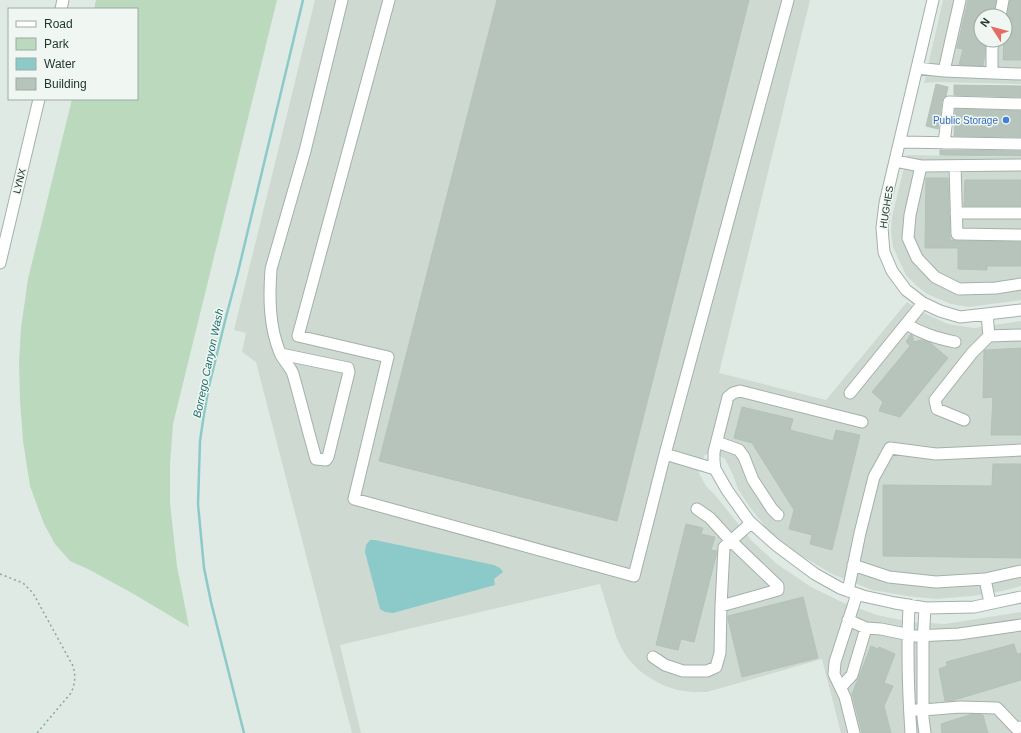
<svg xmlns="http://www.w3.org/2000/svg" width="1021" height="733" font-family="Helvetica,sans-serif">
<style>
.built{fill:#ced9d2;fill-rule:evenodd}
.green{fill:#bbd9bd}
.water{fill:#8ccac9}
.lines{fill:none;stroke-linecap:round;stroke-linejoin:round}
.stream{stroke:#8ccac9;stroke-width:2.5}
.building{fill:#b6c4bc;stroke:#b3c3b9}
.minor-casing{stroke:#a3b1aa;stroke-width:13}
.path{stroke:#83ab97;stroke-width:1.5;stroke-dasharray:2 3;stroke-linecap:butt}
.minor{stroke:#fff;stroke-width:11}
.shop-dot{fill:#3f7fe0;stroke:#f0f7f2;stroke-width:1.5}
.labels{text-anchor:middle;stroke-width:3;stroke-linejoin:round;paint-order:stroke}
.shop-label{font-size:10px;fill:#366cbe;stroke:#f0f7f2;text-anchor:end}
.street-label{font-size:10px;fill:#22382e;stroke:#f0f7f2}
.water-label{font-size:11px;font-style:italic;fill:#226f6e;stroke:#f0f7f2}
</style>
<rect width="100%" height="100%" fill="#e0eae4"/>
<path class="built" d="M315,0H810L719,373L826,400L907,302L926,314L948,324L974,328L1021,321V586L1002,591L972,596L936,599L907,596L872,590L832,574L797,553L771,534L749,506L738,489L733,475L725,459L718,455L710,453L705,455L700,463L699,473L706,486L715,495L752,541L777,564L811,587L846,604L877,615L910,622L945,624L1021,612V733H841L822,659L707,692H692L677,690L663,685L650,678L640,671L629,660L623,651L617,639L600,584L340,645L361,733H352L256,362L242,352L246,333L234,330Z
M943,0H1021V84L936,82L924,83ZM981,16H1005V40H981Z
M907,155L1021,157V300L969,307L951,304L927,294L917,286L906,275L899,260L893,247L891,231L892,217Z"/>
<path class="green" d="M96,0H277L173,424L170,464V503L177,566L189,627L132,593L88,569L70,561L55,544L44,524L30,486L23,441L20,400L19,362L21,328L28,279L72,99H137V9H94Z"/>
<path class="water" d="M370,540H375L494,565L500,568L503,572L494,579L495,585L393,613L385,612L380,609L365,552L366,545Z"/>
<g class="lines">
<path class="stream" d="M244,733L211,602L204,568L198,504L200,441L204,414L209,386L226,317L238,272L303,0"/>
</g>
<path class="building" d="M497,0H749L617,521L379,461Z
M968,0H996L993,16H981V40H987L983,66L959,65L963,49L957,48Z
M1010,0H1021V60H1003L1004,40H1005V21L1007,17Z
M936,84L948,87L946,96L943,98L942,101L938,129L926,126Z
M954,85L1021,86V97L954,95Z
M955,109L1021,111V137L954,136Z
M940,150L1021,151V156L940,155Z
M926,178H948L950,240L957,241L1021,242V266H987V270L958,269V248H925Z
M965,180H1021V206H964Z
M911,334L912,335L914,342L921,340L929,342L948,358L900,417L879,411L883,402L872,392L910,346L906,342Z
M1021,348V435H991L993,397L983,398L984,351L985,350Z
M742,407L793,419L790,430L833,441L836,430L860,435L832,550L810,544L812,535L789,529L794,510L752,443L734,438Z
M993,464H1021V558L883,556V485L992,486Z
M686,524L703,528L701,534L715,537L711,550L717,551V552L694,642L681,639L678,650L656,645Z
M803,597L818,658L742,677L728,619V616Z
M1014,644L1017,654L1021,653V680L951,701H945L939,669L947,666L946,662Z
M871,646L878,649L879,647L895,654L884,683L893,686L884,706L891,733H862L852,694Z
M972,714L983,715L988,733H942L941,724Z"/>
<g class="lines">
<defs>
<path id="minor" d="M389,0L298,336L388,357L354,499L634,576L665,454
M933,0L885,203L882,228L884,252L892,271L906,290L923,303L940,311L960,317L1021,310
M61,9L63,0
M1000,16L1003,0
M917,68L944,71L1021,74
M944,71L960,0
M992,73V48L994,40
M900,142L1021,144
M944,143L949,102L1021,104
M895,161L921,166L1021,165
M921,166L910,215L908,238L917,258L935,277L959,289L996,288L1021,284
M955,166L957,234L1021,235
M956,213H1021
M0,263L39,99
M906,324C923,334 936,338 955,342
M989,336L1021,335
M281,354L348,368L349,372L328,457L326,460L316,459C308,431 301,402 293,374C290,366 283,360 280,353C269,326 269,297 271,269L305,151L342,0
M850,393L923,303
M964,420L937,409L935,400L972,353L989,336L987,314
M862,422L740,391L733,393L728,397L714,452V461L715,469L727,490L749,521L776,545L815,574L840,588L863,596L895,603L926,608L974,607L1021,597
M717,442L739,450L744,457L753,480L772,509L778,515
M715,469L665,454L788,0
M853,565L889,577L936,582L985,579
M848,591L860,533L874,477L890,448L936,454L1021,450
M990,603L985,579L1021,571
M909,605C907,648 908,690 911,733
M721,606L724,547L751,523
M848,620L866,628L881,629L915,636L959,634L1021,625
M653,657L665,665L683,671H707L716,667L720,653L721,606L778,590V586L731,541L710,518L697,509
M841,687L852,675L866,628
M916,710H923L960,707L997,708L1016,728L1021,727
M854,733L845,697L834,674L835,662L857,594
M925,733L923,718V643L925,608"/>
</defs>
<use href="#minor" class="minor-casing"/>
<path class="path" d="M0,574L23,583L33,593L73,666C76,676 75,684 71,693L37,733"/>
<use href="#minor" class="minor"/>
</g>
<circle class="shop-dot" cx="1006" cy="120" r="4"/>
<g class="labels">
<g class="shop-label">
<text x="998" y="124">Public Storage</text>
</g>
<g class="street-label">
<text transform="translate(19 181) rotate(-76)" y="4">LYNX</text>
<text transform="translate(886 207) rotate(-81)" y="4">HUGHES</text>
</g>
<g class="water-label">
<text transform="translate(208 363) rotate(-78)" y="4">Borrego Canyon Wash</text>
</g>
</g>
<rect x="8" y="8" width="130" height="92" fill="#f0f7f2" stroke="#9eaba4"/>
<rect x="16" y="21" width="20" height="6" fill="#ffffff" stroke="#9eaba4"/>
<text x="44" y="28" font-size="12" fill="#22382e">Road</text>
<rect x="16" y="38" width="20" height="12" fill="#bbd9bd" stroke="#9eaba4"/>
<text x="44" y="48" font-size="12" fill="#22382e">Park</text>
<rect x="16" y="58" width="20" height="12" fill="#8ccac9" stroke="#9eaba4"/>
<text x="44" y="68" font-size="12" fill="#22382e">Water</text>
<rect x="16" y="78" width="20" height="12" fill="#b6c4bc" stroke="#9eaba4"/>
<text x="44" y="88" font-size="12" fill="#22382e">Building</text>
<g transform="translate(993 28) rotate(306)"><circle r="19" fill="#f0f7f2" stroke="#9eaba4"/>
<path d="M0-3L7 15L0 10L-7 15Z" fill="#e66b62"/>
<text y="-6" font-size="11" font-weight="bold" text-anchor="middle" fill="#22382e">N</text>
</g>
</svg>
